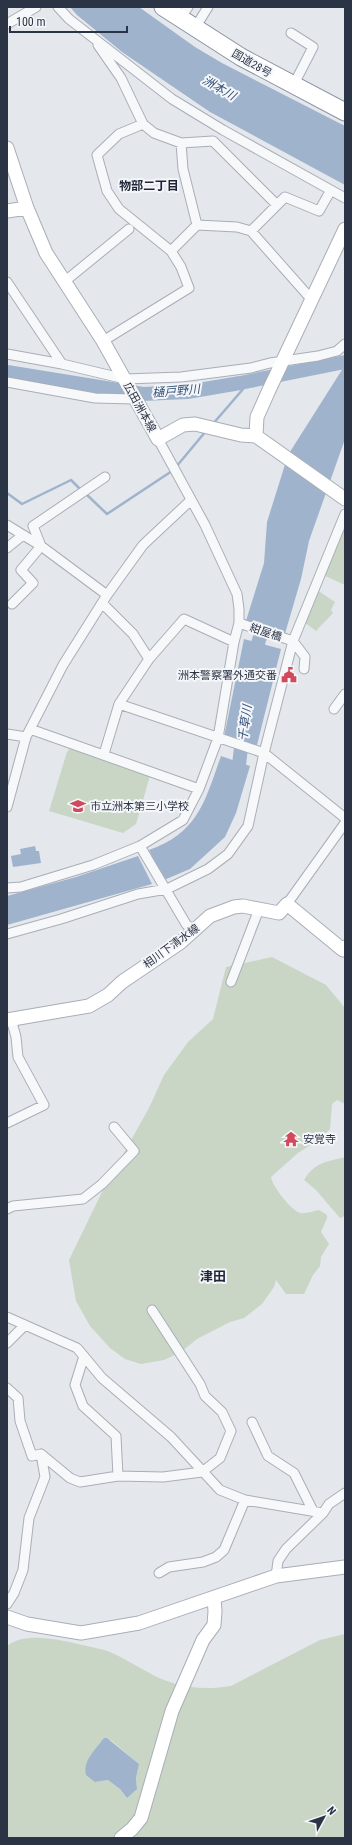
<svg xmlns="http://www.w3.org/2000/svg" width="352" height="1845" font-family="'Roboto Condensed','Noto Sans JP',sans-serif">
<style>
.green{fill:#c9d6c5;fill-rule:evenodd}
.water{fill:#9fb4cc}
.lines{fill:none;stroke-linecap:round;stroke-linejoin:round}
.stream{stroke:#9fb4cc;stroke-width:2.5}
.river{stroke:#9fb4cc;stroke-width:14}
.street-casing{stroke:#a9aeb7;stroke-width:11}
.secondary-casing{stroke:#a9aeb7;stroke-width:15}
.highway-casing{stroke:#8b94a3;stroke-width:19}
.street{stroke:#f7f8fa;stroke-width:9}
.secondary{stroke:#fff;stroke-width:13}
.highway{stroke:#fff;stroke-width:17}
.labels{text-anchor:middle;stroke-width:4;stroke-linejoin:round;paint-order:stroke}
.street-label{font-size:11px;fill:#2b3445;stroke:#f4f6f9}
.poi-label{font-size:11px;fill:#2b3445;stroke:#f4f6f9;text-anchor:start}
.water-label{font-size:12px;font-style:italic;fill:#34527a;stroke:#f4f6f9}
.neighbourhood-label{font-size:12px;font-weight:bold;fill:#1d2536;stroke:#f4f6f9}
.quarter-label{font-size:13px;font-weight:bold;fill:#1d2536;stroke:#f4f6f9}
</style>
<rect width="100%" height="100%" fill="#e4e7ec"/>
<path class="green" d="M345,521V585L323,575Z
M317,590L335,602L331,610L333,613L316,631L304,622Z
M70,748L150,776L136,824L123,833L49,811L67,752Z
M272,957L326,985L345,1008V1104L337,1100L332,1104L330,1129L320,1139L298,1153L271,1177C272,1186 291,1210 300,1213C305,1214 314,1211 319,1210L327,1215V1218L321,1232L329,1244L321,1257L320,1266L313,1275L304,1294H286L276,1280L274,1287L262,1304L244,1318L230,1322L197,1339L181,1352L164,1360L141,1364L125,1359L110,1348L90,1326L76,1301L69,1260L102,1192L149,1108L164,1075L188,1042L213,1019L226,967Z
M345,1157V1216L340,1218L316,1190L304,1180C315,1162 326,1162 345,1157Z
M345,1634V1838H7V1646C26,1630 65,1641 87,1646C94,1648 103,1649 110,1652C133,1662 153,1678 176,1684C194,1689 212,1689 231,1686L320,1640ZM106,1738L112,1741L139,1764L136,1778L137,1786L127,1798L120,1789L108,1780L95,1782L93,1753Z"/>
<path class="water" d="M70,7H139L195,47L222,63L345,126V185L210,112L122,52L77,15Z
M345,365V439L309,541L301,579L284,637L245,624L264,563L267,522L288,455Z
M244,639L281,649L256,749L224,737Z
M221,756L250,766L236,813L225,837L190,869L164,880L149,850C198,833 205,801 221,756Z
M35,846L36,851H39L41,863L13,867L11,856L21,854L20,849Z
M138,856L152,884L7,925V896L76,877Z
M104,1738H107L139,1764L136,1778L137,1789L127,1798L120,1789L108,1780L95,1782L86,1775C82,1761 96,1749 104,1738Z"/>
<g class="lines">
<path class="stream" d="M212,425L250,381
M176,467L206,431
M7,493L22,504L71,480L81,490
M85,493L107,514L172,471"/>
<path class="river" d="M7,372L143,394L187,392L240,383L345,362
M253,660L266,617
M237,781L243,731"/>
<defs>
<path id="street" d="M58,7L69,19L172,99L223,130L345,198
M180,18L188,7
M7,24L36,7
M195,28L208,7
M291,33L313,47L293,86
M98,45L121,78L143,124L154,133L181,143L213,141L277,205
M181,143L183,169L197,225
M251,231L285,197L319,211L331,190
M171,251L197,225L237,227L251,231L312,300
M7,282L62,364
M64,282L129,229
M103,341L189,288L181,267L171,251L119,209L107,191L97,155L119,134L143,124
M7,354L62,364L125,379L181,377L251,368L270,363L318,356L337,351L345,344
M7,382L95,398L134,399
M7,525L41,546L107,595
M7,548L23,535
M102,603L133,634L149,659
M12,604L33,583L21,570L41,546L33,526L105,477
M239,623L293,641L305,657L304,669
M119,704L264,753L345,818
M334,709L345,694
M30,729L199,789
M7,734L26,737
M104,754L119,704L149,659L184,619L234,642
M7,807L26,737L63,665L107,595L143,545L191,500
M140,846L186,924L193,931
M7,888L21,887L93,865L140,846L183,820L199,789L218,738L234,642L239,623V609L237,594L205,525L158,439
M287,904L345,823
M7,934L61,919L138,894L167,889L208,869L228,854L248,826L264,753L293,641L345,514
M231,982L259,909
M7,1123L44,1105L18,1057L16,1037L11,1019
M7,1209L13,1206L83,1199L102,1184L134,1151L114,1127
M7,1317L77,1348L102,1378L171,1437L220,1490L245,1500L323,1513
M7,1343L25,1325
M84,1356L75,1385L83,1406L116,1436L118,1476
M7,1388L18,1398L20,1421L32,1456L41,1454L70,1478L80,1482L118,1476L163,1477L202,1472L220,1458L231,1431L222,1412L205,1396L200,1384L152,1310
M252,1422L268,1456L294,1473L313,1511
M159,1573L169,1567L203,1562L216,1557L224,1550L245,1500
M276,1576L278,1561L286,1549L323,1513L329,1504L345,1493
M7,1604L14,1593L23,1570L29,1518L45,1477L41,1454"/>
<path id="secondary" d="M7,148L27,208L46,253L103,341L158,439L183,425L195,424L241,435L256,436L345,499
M7,211L27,208
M256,436L257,417L269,390L345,229
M7,1020L89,1006L108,995L122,982L181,942L210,916L234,907L243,906L279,913L287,904L343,950L345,947
M7,1617L27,1624L81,1633L139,1623L276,1576L345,1567
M121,1838L132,1829L141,1818L172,1711L203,1640L214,1625L215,1611L214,1598"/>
<path id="highway" d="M163,7L241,57L345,112"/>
</defs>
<use href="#street" class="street-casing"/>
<use href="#secondary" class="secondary-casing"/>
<use href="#highway" class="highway-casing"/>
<use href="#street" class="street"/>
<use href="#secondary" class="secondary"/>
<use href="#highway" class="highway"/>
</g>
<defs>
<symbol id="civic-bare" viewBox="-9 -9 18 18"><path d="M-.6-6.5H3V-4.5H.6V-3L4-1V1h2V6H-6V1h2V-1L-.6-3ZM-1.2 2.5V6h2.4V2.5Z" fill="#d1495b" stroke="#f4f6f9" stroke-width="2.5" paint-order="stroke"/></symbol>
<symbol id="school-bare" viewBox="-9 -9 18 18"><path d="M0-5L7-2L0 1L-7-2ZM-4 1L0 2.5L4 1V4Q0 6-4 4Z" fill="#d1495b" stroke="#f4f6f9" stroke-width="2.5" paint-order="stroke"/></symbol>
<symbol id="temple-bare" viewBox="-9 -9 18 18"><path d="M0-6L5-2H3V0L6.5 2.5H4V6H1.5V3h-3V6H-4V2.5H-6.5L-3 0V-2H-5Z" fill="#d1495b" stroke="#f4f6f9" stroke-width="2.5" paint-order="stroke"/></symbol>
</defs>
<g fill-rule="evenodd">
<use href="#civic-bare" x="278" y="664" width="22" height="22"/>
<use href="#school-bare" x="67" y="795" width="22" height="22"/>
<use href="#temple-bare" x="280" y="1128" width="22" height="22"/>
</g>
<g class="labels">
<g class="street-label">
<text transform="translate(252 63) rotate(30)" y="4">国道28号</text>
<text transform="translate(140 407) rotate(61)" y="4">広田洲本線</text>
<text transform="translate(266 632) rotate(19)" y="4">紺屋橋</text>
<text transform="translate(171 946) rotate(-36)" y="4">相川下清水線</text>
</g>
<g class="poi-label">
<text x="277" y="679" text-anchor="end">洲本警察署外通交番</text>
<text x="90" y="810">市立洲本第三小学校</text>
<text x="303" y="1143">安覚寺</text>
</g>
<g class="water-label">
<text transform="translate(219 88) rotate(30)" y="4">洲本川</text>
<text transform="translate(176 391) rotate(-5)" y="4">樋戸野川</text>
<text transform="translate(245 723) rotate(-82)" y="4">千草川</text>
</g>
<g class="neighbourhood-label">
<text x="149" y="190">物部二丁目</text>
</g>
<g class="quarter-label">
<text x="213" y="1281">津田</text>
</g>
</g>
<rect width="352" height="1845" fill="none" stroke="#2b3445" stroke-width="16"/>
<g transform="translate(324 1817) rotate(50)" stroke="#f4f6f9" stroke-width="3" paint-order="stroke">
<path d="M0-3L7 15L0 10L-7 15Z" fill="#2b3445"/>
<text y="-6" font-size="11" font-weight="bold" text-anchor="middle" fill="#2b3445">N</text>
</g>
<path d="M10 26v6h117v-6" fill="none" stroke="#2b3445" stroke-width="2"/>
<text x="16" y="26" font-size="12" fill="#2b3445" stroke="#f4f6f9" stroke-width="3" paint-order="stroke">100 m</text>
</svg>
